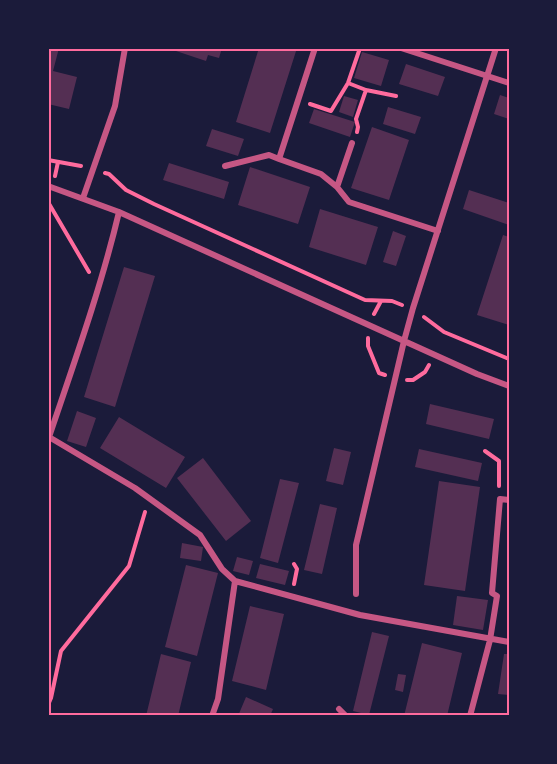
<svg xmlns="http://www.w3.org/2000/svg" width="557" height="764" font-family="Montserrat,sans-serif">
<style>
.building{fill:#542f53}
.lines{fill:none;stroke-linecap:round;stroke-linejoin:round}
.path{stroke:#ff6b9d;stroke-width:4}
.minor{stroke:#c65784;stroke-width:6}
.neatline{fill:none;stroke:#ff6b9d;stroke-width:2}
</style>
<rect width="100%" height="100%" fill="#1b1b3a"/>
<path class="building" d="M48,48H59L53,71L77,77L69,109L48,104Z
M167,48H222L219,58L208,55L206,61Z
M259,48H297L270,133L236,122Z
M362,52L389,60L381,86L354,78Z
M406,64L445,77L438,96L399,84Z
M500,95L509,98V119L494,114Z
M344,96L358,100L353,117L339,112Z
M388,107L421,117L415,134L383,124Z
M314,109L355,122L350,137L309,123Z
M372,127L409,140L389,200L351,188Z
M212,129L244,139L238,156L206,146Z
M169,163L229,182L224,199L163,180Z
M250,167L310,187L298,224L238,205Z
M469,190L509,203V225L463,209Z
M320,209L378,227L366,265L309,247Z
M393,231L406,236L396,266L383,262Z
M503,235L509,237V325L477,315Z
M124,267L155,276L115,407L84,397Z
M430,404L494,419L489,439L426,424Z
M77,411L96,418L86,447L67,441Z
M119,417L185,457L166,488L100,448Z
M334,448L351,452L343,485L326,481Z
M419,449L482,463L478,481L415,467Z
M203,458L251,521L226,541L177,478Z
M280,479L299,483L278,563L260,558Z
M439,481L480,487L465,591L424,585Z
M320,504L337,508L322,574L304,570Z
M182,543L203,547L201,561L180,558Z
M237,557L253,561L249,575L233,571Z
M260,564L289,571L285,585L256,578Z
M186,565L218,573L197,656L165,647Z
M457,596L488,600L483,630L453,625Z
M250,606L284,614L266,690L232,681Z
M372,632L389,636L369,715L353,711Z
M422,643L462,653L447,716H404Z
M161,654L191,662L178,716H146Z
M504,654H509V695L498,694Z
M398,674L406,675L403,692L395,690Z
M246,697L273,709L270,716H238Z"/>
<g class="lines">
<path class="path" d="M348,83L366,90L396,96
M310,104L331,111L348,83L360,48
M357,132L358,127L356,119L366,90
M48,160L81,166
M105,173L109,174L126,190L154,204L365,300L392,301L402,305
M55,176L58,162
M48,202L89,272
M374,314L381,301
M424,317L444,332L509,359
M368,338V346L379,373L385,375
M407,380H413L425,372L429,365
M485,451L499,461V486
M294,584L297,569L294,564
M48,705L51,698L61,651L129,566L145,512"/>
<path class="minor" d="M401,48L509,83
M279,159L321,174L337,187L349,202L438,231
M225,166L269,155L279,159L315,48
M48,186L119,212L477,374L509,386
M337,187L352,143
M83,198L115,106L125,48
M119,212C101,288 74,363 49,437L135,488L200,535L222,569L235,581L360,615L509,642
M356,594V545L404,341L413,308L496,48
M339,709L346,716
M212,716L218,699L235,581
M470,716L490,640L497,596L492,593L500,499L509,500"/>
</g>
<rect width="557" height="764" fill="none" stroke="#1b1b3a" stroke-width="99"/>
<rect x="50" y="50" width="458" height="664" class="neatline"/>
</svg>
